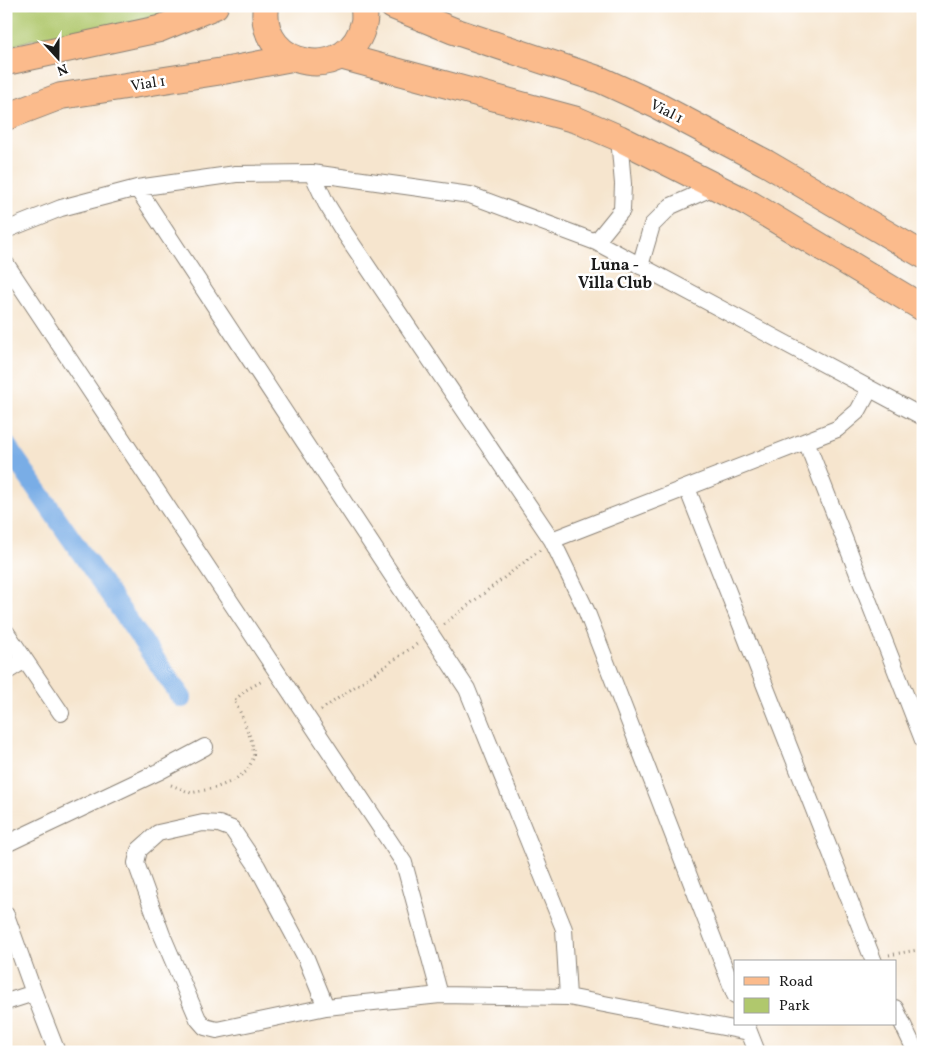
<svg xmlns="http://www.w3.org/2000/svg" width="929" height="1058" font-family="Vollkorn,serif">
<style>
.green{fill:#b0c86d;stroke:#667244}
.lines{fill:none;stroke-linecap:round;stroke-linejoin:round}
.canal{stroke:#79ade6;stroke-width:20}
.minor-casing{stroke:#898075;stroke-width:18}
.primary-casing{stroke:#898075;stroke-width:28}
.path{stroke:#898075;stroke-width:3;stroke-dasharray:1 4;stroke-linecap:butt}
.minor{stroke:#fff;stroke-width:16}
.primary{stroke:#fbbb8c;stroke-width:26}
.labels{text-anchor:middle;stroke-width:5;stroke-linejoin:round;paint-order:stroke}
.street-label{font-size:15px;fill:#1c1c1c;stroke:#fff}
.neighbourhood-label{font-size:16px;font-weight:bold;fill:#1c1c1c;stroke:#fff}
</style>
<rect width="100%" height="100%" fill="#fff"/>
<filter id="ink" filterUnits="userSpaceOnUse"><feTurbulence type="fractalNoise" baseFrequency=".02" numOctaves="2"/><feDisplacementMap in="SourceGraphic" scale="10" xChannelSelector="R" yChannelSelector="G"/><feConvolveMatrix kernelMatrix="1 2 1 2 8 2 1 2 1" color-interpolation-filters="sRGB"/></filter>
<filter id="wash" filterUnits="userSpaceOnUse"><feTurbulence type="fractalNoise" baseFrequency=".0096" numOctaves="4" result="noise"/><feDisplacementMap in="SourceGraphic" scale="20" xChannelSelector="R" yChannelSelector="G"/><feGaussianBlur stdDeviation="1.12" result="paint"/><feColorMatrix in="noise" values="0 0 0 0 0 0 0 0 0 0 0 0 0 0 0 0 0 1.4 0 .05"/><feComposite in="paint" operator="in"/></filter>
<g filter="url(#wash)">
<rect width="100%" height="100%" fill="#f6e5ce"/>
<path class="green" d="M20,6H173L175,11L140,21L34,39L6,48V10L11,8Z"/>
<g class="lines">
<path class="canal" d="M6,445L182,698"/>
</g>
</g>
<g filter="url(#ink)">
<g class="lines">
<defs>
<path id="minor" d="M312,173L326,203L342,229L552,540L586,610L735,995
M137,188L467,689L564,929L568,997
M6,230L61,208L137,188L236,174L312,173L470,195L596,242L923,417
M596,242L622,210L623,184L619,138
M6,264L404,863L440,995
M640,266L652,225L671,206L716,186
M806,441L923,740
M687,488L874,962
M552,540L837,429L858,411L870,389
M6,632L61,713
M6,672L25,660
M6,844L160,771L205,747
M6,915L34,993L57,1052
M6,1002L34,993
M326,1007L306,958L257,866L232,829L219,824L203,823L158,833L139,850L136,863L162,935L198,1019L205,1027L217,1030L326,1007L440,995L568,997L749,1032
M895,1008L916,1052
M746,1024L757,1052"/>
<path id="primary" d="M266,6C257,70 351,85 364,22C365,17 364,11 364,6
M393,6L454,31L601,80L658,106L766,163L923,255
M340,56L577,120L619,138L750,204L923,308
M6,62L159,29L215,6
M6,117L61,96L223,71L292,58"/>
</defs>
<use href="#minor" class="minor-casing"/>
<use href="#primary" class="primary-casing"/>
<path class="path" d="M444,624L540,550
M321,710L417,644
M171,785L191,793L215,788L233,781L247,771L254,757L252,742L240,712L234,701L246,690L264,680
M889,955L923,949"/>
<use href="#minor" class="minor"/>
<use href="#primary" class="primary"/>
</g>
</g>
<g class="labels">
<g class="street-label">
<text transform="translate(148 83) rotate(-9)" y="5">Vial 1</text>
<text transform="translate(667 111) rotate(27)" y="5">Vial 1</text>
</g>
<g class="neighbourhood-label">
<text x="615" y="270">Luna -<tspan x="615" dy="18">Villa Club</tspan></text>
</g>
</g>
<rect width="929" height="1058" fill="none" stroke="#fff" stroke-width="25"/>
<rect x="734" y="960" width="162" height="65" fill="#ffffff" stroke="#a4a4a4"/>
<rect x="744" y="977" width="25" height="8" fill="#fbbb8c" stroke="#a4a4a4"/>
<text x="779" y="986" font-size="15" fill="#1c1c1c">Road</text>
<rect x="744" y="998" width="25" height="15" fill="#b0c86d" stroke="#a4a4a4"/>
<text x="779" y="1010" font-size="15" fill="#1c1c1c">Park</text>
<g transform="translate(58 58) rotate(159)" stroke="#ffffff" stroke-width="4" paint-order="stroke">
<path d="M0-4L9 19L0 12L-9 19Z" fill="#1c1c1c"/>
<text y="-8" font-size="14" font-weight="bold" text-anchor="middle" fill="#1c1c1c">N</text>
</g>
</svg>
